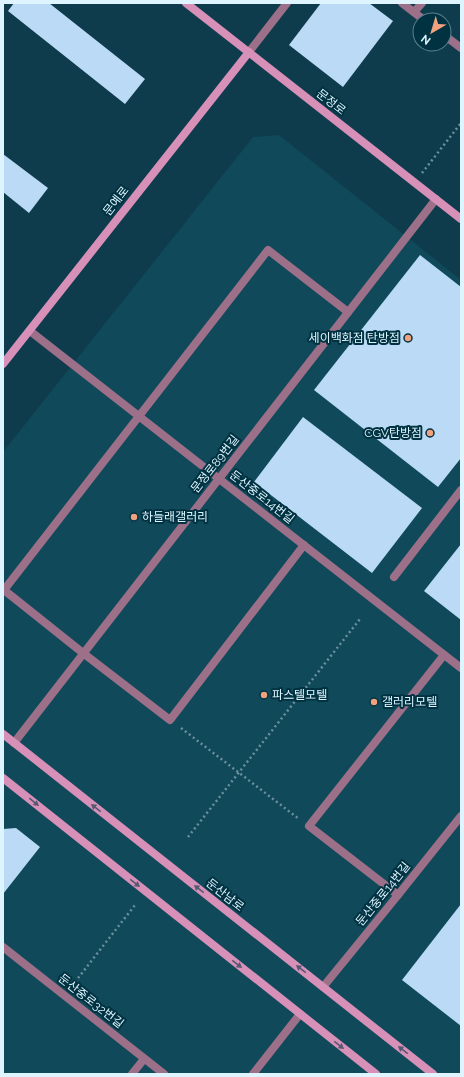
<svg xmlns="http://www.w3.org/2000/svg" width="464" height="1077" font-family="Raleway,'Noto Sans KR',sans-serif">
<rect width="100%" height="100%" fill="#0e3c4c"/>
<path fill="#10495a" d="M279 135 461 280V1074H3V452L253 137Z"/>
<g fill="#badaf6">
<path d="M14 3H21L22 4 23 3H49L145 79 125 104 8 11Z"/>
<path d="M321 3H369L393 21 343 87 289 45Z"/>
<path d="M3 154 48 188 29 213 3 192Z"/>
<path d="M420 255 461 287V458L438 487 314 390Z"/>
<path d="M303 417 422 508 372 573 254 482Z"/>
<path d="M461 544V620L424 591Z"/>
<path d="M16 828 40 847 3 894V829Z"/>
<path d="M461 904V1026L402 980Z"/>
</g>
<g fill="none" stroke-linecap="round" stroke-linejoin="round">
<g stroke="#6c909d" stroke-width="2.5" stroke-dasharray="2 3" stroke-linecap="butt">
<path d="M422 173 461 123"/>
<path d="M181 728 299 819"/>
<path d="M188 837 360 619"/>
<path d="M75 982 135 905"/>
</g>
<g stroke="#9d7089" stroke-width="8">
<path d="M414 12 422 3"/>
<path d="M304 545 170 720 83 653 4 590 268 250 348 312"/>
<path d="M398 895 309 826 444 655"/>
<path d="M132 1074 144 1059"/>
</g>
<path stroke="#9d7089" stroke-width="8" d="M394 577 461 490"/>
<g stroke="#9d7089" stroke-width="8">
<path d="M402 3 424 20"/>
<path d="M444 35 461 48"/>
<path d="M30 331 461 668"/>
<path d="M14 743 436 199"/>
<path d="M3 947 164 1074"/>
<path d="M323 987 398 895 461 816"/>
<path d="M253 1074 300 1014"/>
</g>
<path stroke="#9d7089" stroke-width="8" d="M249 52 287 3"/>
<g stroke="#d790b8" stroke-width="8">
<path d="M186 3 461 219"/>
<path d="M3 364 249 52"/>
<path d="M3 734 433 1074"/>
<path d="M3 778 376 1074"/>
</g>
</g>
<defs><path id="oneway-solid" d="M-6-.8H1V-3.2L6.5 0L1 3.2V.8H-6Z"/></defs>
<g fill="#575871">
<use href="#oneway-solid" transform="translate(34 802) rotate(39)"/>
<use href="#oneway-solid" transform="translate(96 808) rotate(-142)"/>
<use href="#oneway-solid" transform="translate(135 883) rotate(38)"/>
<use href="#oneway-solid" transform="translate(199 889) rotate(-142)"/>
<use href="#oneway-solid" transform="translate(237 964) rotate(38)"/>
<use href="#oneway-solid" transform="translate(301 969) rotate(-142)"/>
<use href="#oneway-solid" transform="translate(339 1045) rotate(38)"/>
<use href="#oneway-solid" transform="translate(403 1050) rotate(-142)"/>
</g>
<g fill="#f1a17d" stroke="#013241" stroke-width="1.5">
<circle cx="408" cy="338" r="4"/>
<circle cx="430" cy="433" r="4"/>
<circle cx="134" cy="517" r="4"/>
<circle cx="264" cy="695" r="4"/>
<circle cx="374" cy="702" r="4"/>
</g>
<g text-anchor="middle" stroke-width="4" stroke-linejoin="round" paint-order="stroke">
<g font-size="12" fill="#def5ff" stroke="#013241">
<text transform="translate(331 102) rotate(38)" y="4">문정로</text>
<text transform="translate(116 201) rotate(-52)" y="4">문예로</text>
<text transform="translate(215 464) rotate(-52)" y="4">문정로89번길</text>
<text transform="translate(262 497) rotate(38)" y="4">둔산중로14번길</text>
<text transform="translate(383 894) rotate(-51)" y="4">둔산중로14번길</text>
<text transform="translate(225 895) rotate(38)" y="4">둔산남로</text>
<text transform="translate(91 1001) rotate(38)" y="4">둔산중로32번길</text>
</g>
<g font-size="12" fill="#def5ff" stroke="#013241" text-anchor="start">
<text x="400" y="342" text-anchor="end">세이백화점 탄방점</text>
<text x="422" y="437" text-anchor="end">CGV탄방점</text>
<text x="142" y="521">하들래갤러리</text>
<text x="272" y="699">파스텔모텔</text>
<text x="382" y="706">갤러리모텔</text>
</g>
</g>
<rect width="464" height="1077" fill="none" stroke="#def5ff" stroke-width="8"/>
<g transform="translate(432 32) rotate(218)"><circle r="19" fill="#013241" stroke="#59808d"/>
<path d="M0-3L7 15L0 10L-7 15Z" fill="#f1a17d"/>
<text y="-6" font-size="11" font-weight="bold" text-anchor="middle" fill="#def5ff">N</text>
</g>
</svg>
